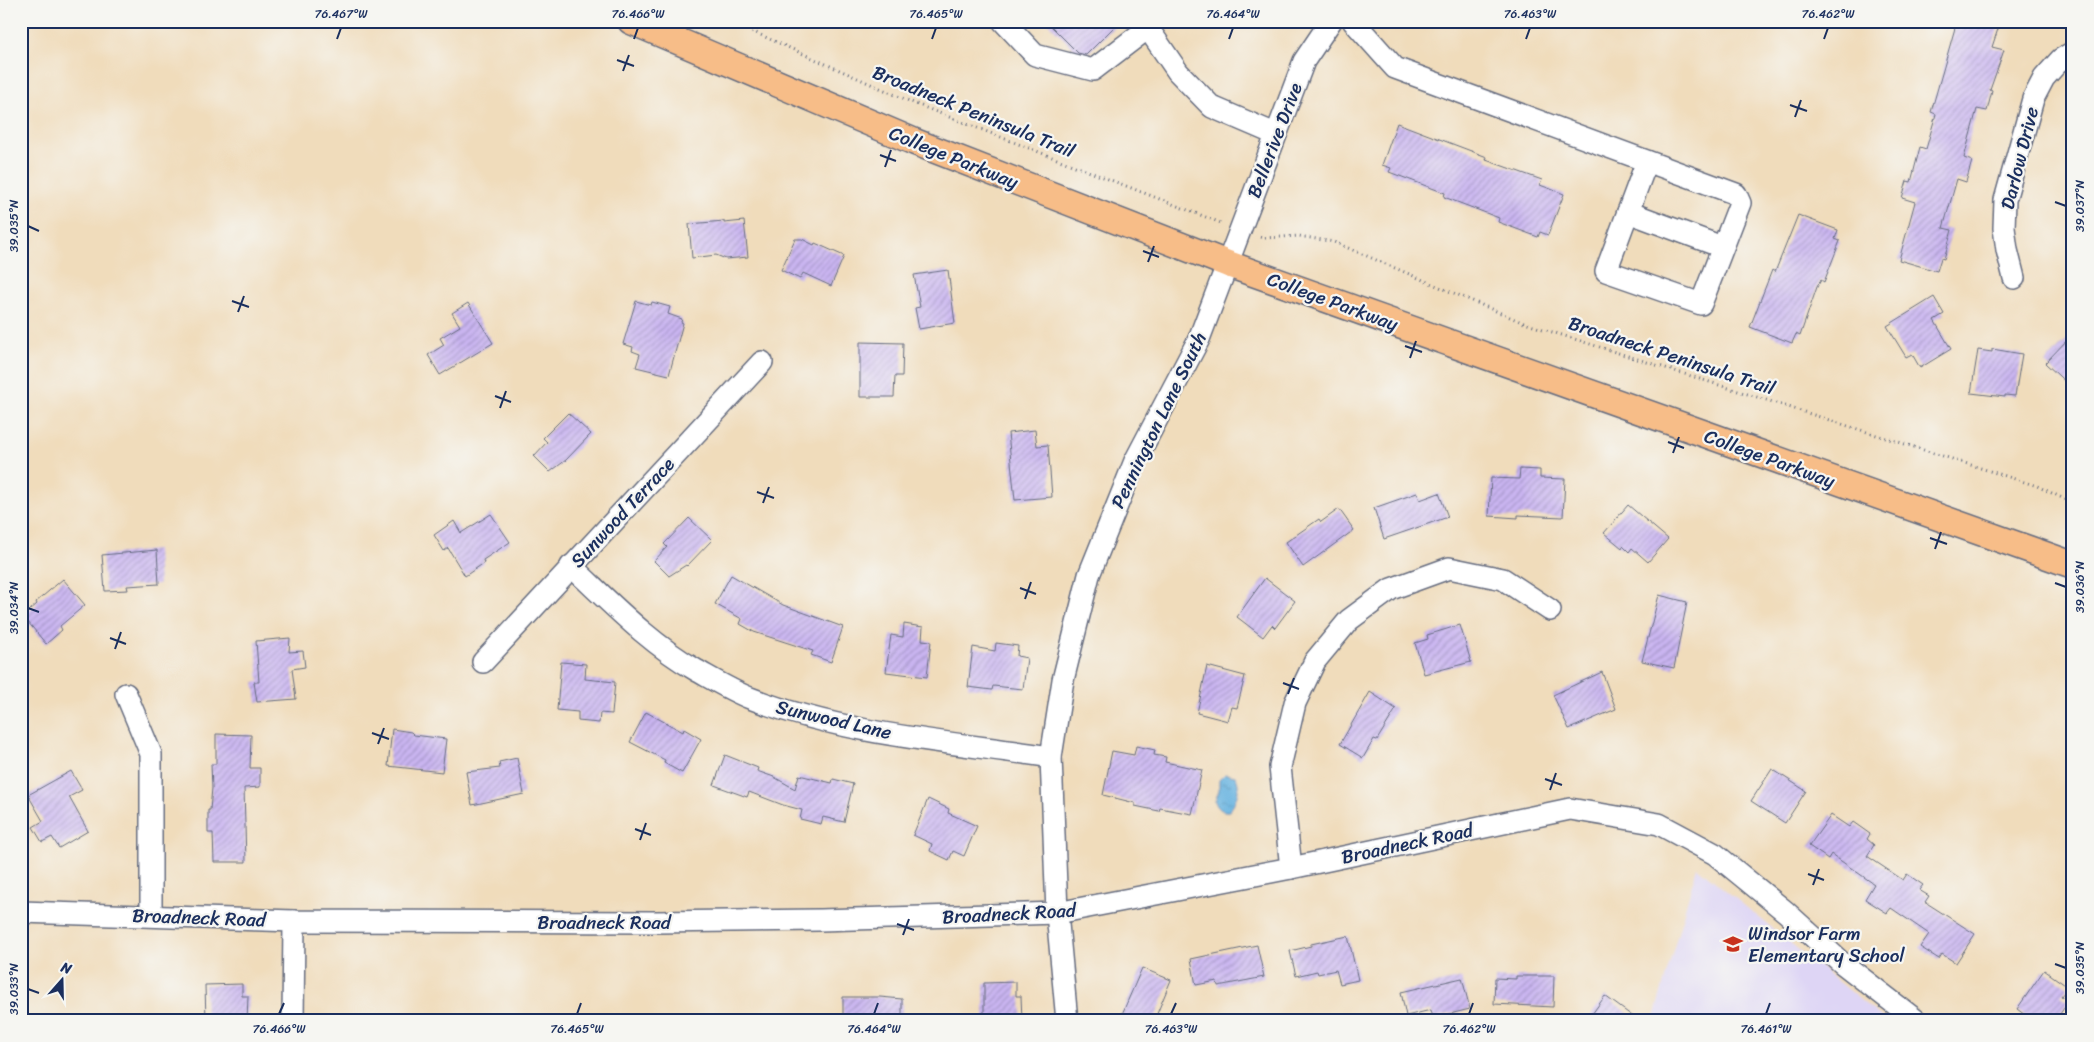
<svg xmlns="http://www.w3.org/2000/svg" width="2094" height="1042" font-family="Sriracha,sans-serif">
<defs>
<pattern id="water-ripples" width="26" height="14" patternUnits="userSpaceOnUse" patternTransform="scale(1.25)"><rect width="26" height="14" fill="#67b3e0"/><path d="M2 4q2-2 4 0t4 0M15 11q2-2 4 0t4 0" fill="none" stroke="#5492b9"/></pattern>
<pattern id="building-hatch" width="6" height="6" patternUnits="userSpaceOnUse" patternTransform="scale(1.25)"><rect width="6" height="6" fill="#cab5f1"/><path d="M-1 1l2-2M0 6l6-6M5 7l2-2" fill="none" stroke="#a394c6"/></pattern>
</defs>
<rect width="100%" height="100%" fill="#f6f6f2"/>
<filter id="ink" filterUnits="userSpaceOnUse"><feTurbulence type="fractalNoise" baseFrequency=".02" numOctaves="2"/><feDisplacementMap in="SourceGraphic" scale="10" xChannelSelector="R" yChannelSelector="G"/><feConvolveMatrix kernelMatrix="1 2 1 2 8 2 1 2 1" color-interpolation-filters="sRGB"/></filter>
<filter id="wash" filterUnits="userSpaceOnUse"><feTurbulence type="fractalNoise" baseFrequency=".0096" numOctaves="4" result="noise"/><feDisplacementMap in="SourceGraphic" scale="20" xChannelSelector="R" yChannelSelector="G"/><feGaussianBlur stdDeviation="1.12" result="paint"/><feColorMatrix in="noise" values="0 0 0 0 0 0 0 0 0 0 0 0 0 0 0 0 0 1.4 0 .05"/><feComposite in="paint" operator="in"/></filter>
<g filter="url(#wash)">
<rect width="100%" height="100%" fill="#f0dcbb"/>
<path fill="#ded5f5" d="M1697 867 1886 1021H1653Z"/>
<path fill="url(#water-ripples)" stroke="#41719f" d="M1225 774 1235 776C1242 787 1236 801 1229 811 1222 812 1217 808 1215 801L1219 791V780Z"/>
<g id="blocks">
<g fill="url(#building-hatch)">
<path d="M1046 21H1120L1086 55 1078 53Z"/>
<path d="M1957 21H1999L1997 26H1999L1992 47 2004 50 1990 90 1992 91 1987 111 1977 109 1964 158 1972 161 1966 182 1957 179 1943 228 1952 230 1944 259 1941 258 1937 271 1899 260 1915 202 1902 198 1907 181 1911 182 1920 147 1926 149 1936 114 1931 112Z"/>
<path d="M1397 123 1487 157 1486 160 1542 180 1540 185 1564 194 1548 235 1540 232 1538 237 1498 222 1499 218 1444 197 1445 193 1389 172 1391 168 1382 165Z"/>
<path d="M1798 215 1838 230 1835 239 1840 241 1824 282 1821 280 1817 287 1800 336 1796 334 1792 343 1750 327 1772 270 1775 272Z"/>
<path d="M724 221V223L744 221 748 257 726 259 716 255 692 258 689 224Z"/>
<path d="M795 239H802L814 245 815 243 844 256 831 286 803 273 800 279 781 270Z"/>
<path d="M948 270 955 323 919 329 915 308 920 307 914 275Z"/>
<path d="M1934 297 1944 314 1934 320 1951 349 1920 368 1912 354 1906 357 1887 326Z"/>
<path d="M636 301 651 305 652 302 670 307 668 314 682 319 681 322 683 323 669 375 636 367 640 354 632 351 633 347 623 344Z"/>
<path d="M468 303 493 343 440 375 428 355 444 345 440 338 460 326 452 313Z"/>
<path d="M2073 334V389L2045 363Z"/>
<path d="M860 342 903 343 902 376H895L894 397H860Z"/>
<path d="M1992 349 2022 354 2015 396 2005 395V397L1971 393 1978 350 1992 352Z"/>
<path d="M568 413 591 434 566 460 550 472 534 456 547 442 543 438Z"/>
<path d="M1035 430 1037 446 1048 445 1052 497 1015 500 1008 433Z"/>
<path d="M1520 469 1540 470V478L1565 479 1563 517 1518 515V518L1489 516 1491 478 1519 479Z"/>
<path d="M1417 493 1420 500 1439 493 1448 517 1384 539 1374 508Z"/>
<path d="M1628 505 1668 539 1648 562 1632 548 1629 552 1623 546 1622 548 1604 533Z"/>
<path d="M1339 509 1354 530 1303 567 1286 542 1319 519 1321 522Z"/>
<path d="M491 514 510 542 483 560 484 563 465 576 448 548 444 551 434 535 454 521 461 533Z"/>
<path d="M689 518 712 540 687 566 686 565 669 576 654 561 667 547 664 544Z"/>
<path d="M157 550 159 584 127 586 128 590 105 591 102 555Z"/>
<path d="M731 575 783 605 843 627 831 662 811 655 813 651 754 632 740 624 742 619 715 604Z"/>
<path d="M1265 578 1295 601 1275 628 1272 625 1263 637 1237 617Z"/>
<path d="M63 579 85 605 60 626 62 630 46 644 23 616 37 604 36 602Z"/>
<path d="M1659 595 1687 602 1674 668 1642 661Z"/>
<path d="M904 624 923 627 922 640 931 641 927 677 886 672 891 635 903 637Z"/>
<path d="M1460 625 1471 662 1424 674 1415 643 1428 639 1427 635Z"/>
<path d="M290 638 289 652 303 651 305 667 292 669 296 699 257 702 254 682H259L256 641Z"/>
<path d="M996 643 1018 646 1017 656 1027 658 1023 689 993 686 992 690 968 687 973 647 995 651Z"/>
<path d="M561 662 586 664 585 679 615 682 612 714 600 713 599 723 578 721V712L557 710Z"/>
<path d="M1207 666 1245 676 1237 708 1232 707 1228 721 1197 713Z"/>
<path d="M1602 672 1616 709 1569 729 1553 695Z"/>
<path d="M1370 692 1396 709 1377 740 1374 739 1363 758 1340 744Z"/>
<path d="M646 712 683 732 684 729 701 739 682 773 664 763 665 760 630 742Z"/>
<path d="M392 729 411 732 414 735 446 739 442 772 388 766Z"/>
<path d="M216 734 251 735 250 768H260V787L244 788 246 862H214L213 833H208V810H210L212 788 211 764H216Z"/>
<path d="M1136 746 1155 750 1154 755 1166 757 1165 762 1202 770 1192 814 1160 808 1159 811 1135 806V803L1103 795 1112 751 1134 755Z"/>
<path d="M725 755 758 768 757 771 774 777 795 789 799 775 832 783 833 779 853 784 844 822 823 817 821 824 800 819 802 810 783 805 749 792 747 797 714 785Z"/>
<path d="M517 758 524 794 472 805 466 772 500 768 499 762Z"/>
<path d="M1772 769 1806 791 1785 823 1751 801Z"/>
<path d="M71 771 82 790 69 797 88 831 59 848 52 837 42 842 33 827 43 821 28 795Z"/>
<path d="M928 799 949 809 948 813 977 826 964 856 953 851 949 860 930 851 932 844 913 835Z"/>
<path d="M1831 815 1849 827 1853 822 1870 834 1867 839 1874 845 1867 856 1903 880 1907 874 1923 885 1919 890 1929 896 1925 902 1975 934 1956 963 1942 954 1939 959 1920 947 1929 934 1891 908 1887 913 1865 899 1874 884 1831 854 1828 859 1809 846Z"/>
<path d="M1348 936 1358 980 1340 984 1336 970 1318 974 1317 971 1296 976 1290 951 1311 946V944Z"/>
<path d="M1257 945 1264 977 1218 986 1217 981 1196 985 1191 959Z"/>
<path d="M1142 968 1171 980 1154 1021H1119Z"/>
<path d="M2044 970 2068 987 2061 996 2069 1001 2055 1021H2033L2017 1009Z"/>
<path d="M1516 976H1554L1553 1007 1494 1004 1495 978 1516 979Z"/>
<path d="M1462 978 1470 1009 1433 1018 1431 1010 1406 1016 1401 992Z"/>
<path d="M1016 982V996H1021L1022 1021H984V983Z"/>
<path d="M242 984V996H248L247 1021H206L205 985Z"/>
<path d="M1605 996 1639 1021H1587Z"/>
<path d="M843 997H880L902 999V1021H843Z"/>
</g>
</g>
</g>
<g filter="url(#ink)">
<use href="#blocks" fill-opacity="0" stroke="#666c7f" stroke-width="1"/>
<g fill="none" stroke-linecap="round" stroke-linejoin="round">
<defs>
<g id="minor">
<path d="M1003 21 1035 55 1093 70 1148 28"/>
<path d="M1143 21 1178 72 1212 107 1275 134"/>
<path d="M1353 21 1395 68 1736 194 1740 203 1701 304 1606 271 1647 161"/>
<path d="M1628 212 1722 247"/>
<path d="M2014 278 2007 250 2004 228 2005 200 2033 99 2044 78 2061 59 2073 52"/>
<path d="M571 566C611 603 649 643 696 670 714 680 732 691 750 698 846 735 951 742 1051 757"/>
<path d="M483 662 762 362"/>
<path d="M126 694 151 754V915"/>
<path d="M1291 868 1280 767 1295 703 1315 661 1349 620 1391 589 1449 568 1503 579 1550 610"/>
<path d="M21 912 294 921 656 922 820 920 1057 913 1291 868 1570 809 1659 824 1715 854 1786 912 1842 963 1917 1021"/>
<path d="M293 1021 294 921"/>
<path d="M1067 1021 1057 913 1051 757 1063 680 1089 575 1135 461 1199 339 1304 61 1331 21"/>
</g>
<path id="major" d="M631 21 915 142 1228 264 2073 565"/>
</defs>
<use href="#minor" stroke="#666c7f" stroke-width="24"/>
<use href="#major" stroke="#666c7f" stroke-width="29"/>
<g stroke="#666c7f" stroke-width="3" stroke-dasharray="1 4" stroke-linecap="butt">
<path d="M729 21 916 104 1221 223"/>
<path d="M1260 237 1264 238 1299 236 1334 242 1524 323 2037 486 2073 503"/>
</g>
<use href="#minor" stroke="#fff" stroke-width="21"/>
<use href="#major" stroke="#f7bd88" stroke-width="26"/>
</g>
</g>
<path fill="none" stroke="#1b2f5e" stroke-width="2" d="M337 39 341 28M634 39 638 28M932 39 936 28M1229 39 1233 28M1526 39 1530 28M1824 39 1828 28M617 60 634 66M623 71 629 55M1790 105 1807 111M1795 117 1801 100M880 155 896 161M885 167 891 150M2055 202 2066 206M28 226 39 231M1143 251 1159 257M1148 262 1154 246M232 301 249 307M238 312 244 296M1405 346 1422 352M1410 358 1416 341M495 396 511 402M500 408 506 391M1668 442 1684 448M1673 453 1679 437M757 492 774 498M763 503 769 487M1930 538 1947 544M1935 549 1941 532M2055 583 2066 587M1020 588 1036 594M1025 599 1031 582M28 608 39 612M110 638 126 644M115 649 121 632M1283 683 1299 689M1288 694 1294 678M372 733 389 739M378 744 384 728M1545 779 1562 785M1550 790 1556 773M635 829 651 835M640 840 646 823M1808 874 1824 880M1813 885 1819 869M897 924 914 930M903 935 909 919M2055 964 2066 968M28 989 39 993M279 1014 284 1003M577 1014 581 1003M874 1014 878 1003M1171 1014 1176 1003M1469 1014 1473 1003M1766 1014 1770 1003"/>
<defs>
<symbol id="school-bare" viewBox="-9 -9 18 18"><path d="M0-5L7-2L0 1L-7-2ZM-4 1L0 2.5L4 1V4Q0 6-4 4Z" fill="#c8321e" stroke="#f6f6f2" stroke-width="2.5" paint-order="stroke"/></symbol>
</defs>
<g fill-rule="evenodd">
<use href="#school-bare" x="1719" y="930" width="28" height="28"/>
</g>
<g text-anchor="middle" stroke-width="4.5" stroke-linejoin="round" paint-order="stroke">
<g font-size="19" fill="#1b2f5e" stroke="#f6f6f2">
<text transform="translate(974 111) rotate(22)" y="7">Broadneck Peninsula Trail</text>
<text transform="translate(1274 140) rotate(-69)" y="7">Bellerive Drive</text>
<text transform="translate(954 157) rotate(22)" y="7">College Parkway</text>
<text transform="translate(2019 158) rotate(-76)" y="7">Darlow Drive</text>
<text transform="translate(1333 301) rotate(20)" y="7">College Parkway</text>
<text transform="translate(1672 355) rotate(18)" y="7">Broadneck Peninsula Trail</text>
<text transform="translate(1158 420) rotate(-64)" y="7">Pennington Lane South</text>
<text transform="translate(1770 458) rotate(20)" y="7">College Parkway</text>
<text transform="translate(622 512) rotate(-47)" y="7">Sunwood Terrace</text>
<text transform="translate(834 719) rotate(13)" y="7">Sunwood Lane</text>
<text transform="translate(1407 843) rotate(-12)" y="7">Broadneck Road</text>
<text transform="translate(1009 913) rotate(-3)" y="7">Broadneck Road</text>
<text transform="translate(199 917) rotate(2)" y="7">Broadneck Road</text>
<text x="604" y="929">Broadneck Road</text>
</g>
<g font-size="19" fill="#1b2f5e" stroke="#f6f6f2" text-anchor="start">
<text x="1748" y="940">Windsor Farm<tspan x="1748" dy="22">Elementary School</tspan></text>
</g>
</g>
<rect width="2094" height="1042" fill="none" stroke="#f6f6f2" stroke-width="55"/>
<g transform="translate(62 980) rotate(20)" stroke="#f6f6f2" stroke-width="4" paint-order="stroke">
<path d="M0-4L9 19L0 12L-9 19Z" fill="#1b2f5e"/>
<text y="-8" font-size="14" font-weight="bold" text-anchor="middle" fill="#1b2f5e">N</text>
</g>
<rect x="28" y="28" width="2038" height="986" fill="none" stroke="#1b2f5e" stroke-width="2"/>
<g font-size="12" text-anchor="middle" fill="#1b2f5e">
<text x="341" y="18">76.467°W</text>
<text x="638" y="18">76.466°W</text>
<text x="936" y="18">76.465°W</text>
<text x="1233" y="18">76.464°W</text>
<text x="1530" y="18">76.463°W</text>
<text x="1828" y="18">76.462°W</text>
<text transform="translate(2080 206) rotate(-90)" y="4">39.037°N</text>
<text transform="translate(14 226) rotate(-90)" y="4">39.035°N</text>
<text transform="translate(2080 587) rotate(-90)" y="4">39.036°N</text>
<text transform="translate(14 608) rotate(-90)" y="4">39.034°N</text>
<text transform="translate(2080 968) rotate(-90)" y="4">39.035°N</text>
<text transform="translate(14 989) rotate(-90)" y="4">39.033°N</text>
<text x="279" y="1033">76.466°W</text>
<text x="577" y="1033">76.465°W</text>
<text x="874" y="1033">76.464°W</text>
<text x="1171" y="1033">76.463°W</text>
<text x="1469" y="1033">76.462°W</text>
<text x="1766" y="1033">76.461°W</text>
</g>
</svg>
